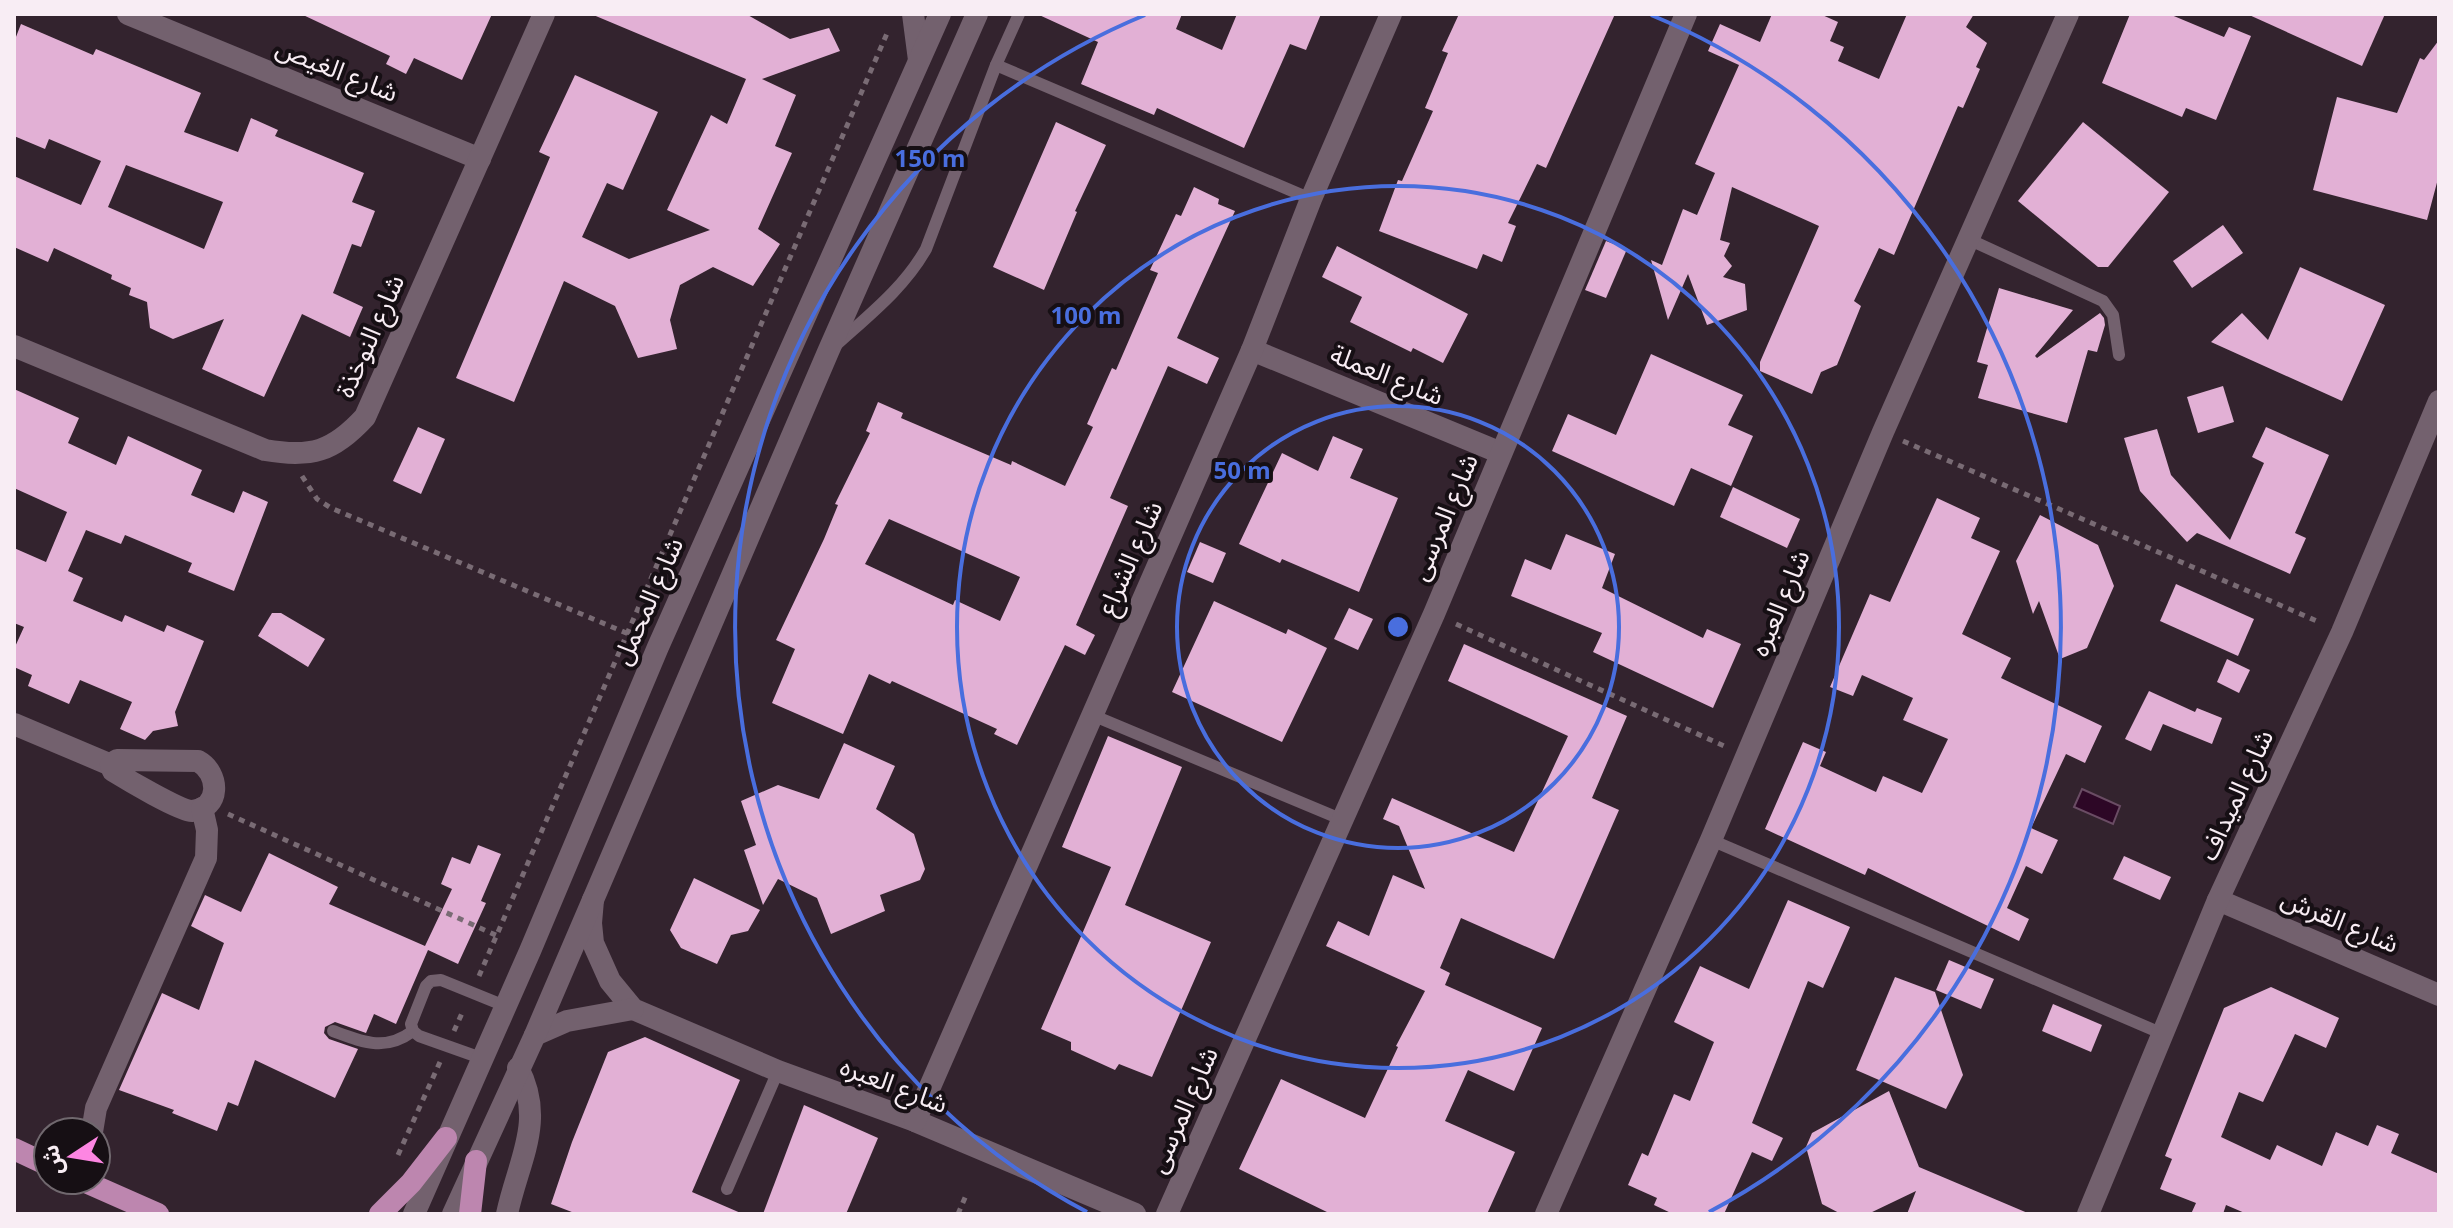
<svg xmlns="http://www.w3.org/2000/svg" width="2453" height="1228" font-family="'Noto Sans','Noto Sans Arabic',sans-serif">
<rect width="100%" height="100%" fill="#33232e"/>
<path fill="#2d0726" stroke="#6a4c64" stroke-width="2" d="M2082 789 2120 806 2113 824 2074 807Z"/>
<g fill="#e2b0d5" fill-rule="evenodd">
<path d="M301 14H492L462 80 414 58 406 74 386 64 390 56Z"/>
<path d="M591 14H746L790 39 829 28 840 51 762 79 796 95 775 146 792 153 758 229 780 244 753 286 713 267 680 285 670 320 677 349 638 358 615 306 564 281 514 402 456 378 550 157 539 152 575 75 658 112 623 190 607 183 582 237 629 259 710 230 667 210 711 115 727 124 746 79Z"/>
<path d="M1037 14H1182L1176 29 1222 50 1237 14H1321L1306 50 1290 44 1244 148 1157 108 1154 115 1081 84 1098 42Z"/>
<path d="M1459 14H1615L1546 168 1537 164 1508 223 1516 226 1502 262 1483 254 1477 269 1379 231 1398 180 1402 181 1433 111 1425 108 1448 53 1442 51Z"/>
<path d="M1772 14H1820L1838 22 1830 41 1844 47 1838 61 1879 79 1907 14H1974L1966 27 1987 43 1976 67 1980 69 1963 108 1958 106 1894 255 1879 248 1854 301 1861 306 1837 365 1821 372 1812 394 1760 371V362L1819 226 1732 187 1720 240 1730 243 1724 256 1732 266 1723 277 1745 284 1747 310 1707 325 1688 274 1668 320 1651 260 1662 265 1683 209 1697 215 1715 173 1695 164 1739 65 1708 51 1720 24 1760 42Z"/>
<path d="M2130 14H2169L2224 37 2229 27 2251 36 2216 120 2186 108 2182 117 2102 83Z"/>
<path d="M2247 14H2385L2362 66Z"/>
<path d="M21 24 93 55 96 49 201 93 184 132 238 152 251 118 278 130 275 136 364 173 352 202 375 211 361 247 352 244 333 293 363 307 350 337 302 314 264 397 202 369 224 319 173 339 150 328 147 302 129 295 131 288 111 279 112 275 54 248 48 262 14 247V176L81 205 101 161 49 139 45 149 14 136V42ZM126 165 223 202 204 249 108 207Z"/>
<path d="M2439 40V175L2427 220 2313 190 2337 97 2397 113 2420 58 2424 60Z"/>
<path d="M1056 122 1106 145 1075 211 1077 212 1044 290 993 267Z"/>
<path d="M2083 122 2169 192 2108 267H2098L2018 201Z"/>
<path d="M1194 187 1219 199 1218 204 1235 211 1177 338 1219 358 1207 384 1168 366 1110 498 1128 506 1076 625 1095 635 1085 655 1065 645 1017 745 994 734 997 729 892 681 890 684 869 674 843 734 772 703 795 649 776 640 824 539 838 505 835 504 870 433 866 431 878 402 903 413 901 418 1011 465 1012 461 1065 486 1093 427 1087 424 1112 368 1116 370 1158 273 1150 270 1176 214 1181 216ZM889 519 1020 577 1000 621 955 600 953 605 865 564Z"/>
<path d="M2223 225 2243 253 2192 288 2173 261Z"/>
<path d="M1606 241 1627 249 1606 298 1585 290Z"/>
<path d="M1337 246 1468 314 1443 363 1413 348 1411 352 1350 322 1362 297 1322 277Z"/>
<path d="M2300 267 2385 305 2342 401 2211 342 2242 313 2268 340Z"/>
<path d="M1999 288 2073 310 2035 356 2037 358 2100 313 2104 318 2105 325 2097 352 2088 350 2067 423 1978 398 1988 365 1977 362Z"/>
<path d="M1651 354 1743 395 1728 425 1753 436 1731 486 1691 468 1674 506 1552 451 1568 414 1616 435Z"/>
<path d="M2223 386 2234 422 2198 433 2187 397Z"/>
<path d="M14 389 79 418 68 443 116 465 128 436 202 470 191 495 234 513 243 491 268 502 234 591 188 572 192 563 125 535 121 544 86 530 68 571 83 578 73 601 122 622 125 615 164 632 167 625 204 641 175 712 178 726 153 731 145 740 120 729 132 702 80 680 69 704 28 686 32 675 14 667V649L24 627 14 623V548L46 562 67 512 14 488Z"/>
<path d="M418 427 445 439 421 494 393 481Z"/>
<path d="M2266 427 2329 455 2295 533 2306 538 2290 574 2197 533 2187 542 2140 491 2124 438 2157 429 2171 475 2230 540 2264 463 2252 457Z"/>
<path d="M1333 436 1363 449 1350 478 1398 498 1359 592 1282 559 1280 563 1239 544 1282 453 1318 471Z"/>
<path d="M1733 487 1800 519 1787 548 1720 517Z"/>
<path d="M1937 498 1980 518 1971 538 2000 551 1962 634 2011 658 2001 678 2102 726 2085 763 2066 754 2031 828 2058 840 2042 874 2026 866 2007 908 2029 919 2019 941 1868 868 1865 875 1765 829 1803 742 1826 752 1820 766 1876 792 1883 776 1922 793 1948 739 1903 720 1913 698 1862 675 1853 696 1830 687 1870 594 1890 602Z"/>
<path d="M2040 515 2098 545 2114 586 2087 648 2060 659 2039 601 2033 614 2016 561Z"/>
<path d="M1566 534 1615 554 1602 588 1703 638 1707 629 1741 644 1713 708 1593 652 1602 633 1511 596 1525 559 1551 570Z"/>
<path d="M1200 542 1226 553 1213 583 1187 572Z"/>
<path d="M2176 584 2254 619 2238 656 2160 621Z"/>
<path d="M1214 601 1286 634 1288 629 1327 648 1282 742 1172 692Z"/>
<path d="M1349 608 1373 619 1358 650 1334 639Z"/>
<path d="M272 613H281L325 639 308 667 258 636Z"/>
<path d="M1464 644 1627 716 1592 798 1619 810 1554 959 1461 918 1440 968 1450 973 1445 985 1542 1028 1514 1091 1468 1070 1445 1121 1515 1152 1487 1214H1331L1239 1169 1281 1079 1365 1118 1398 1047 1396 1046 1425 991 1326 946 1338 921 1369 936 1393 875 1425 889 1399 826 1383 819 1392 798 1514 852 1568 736 1448 681Z"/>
<path d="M2227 659 2250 670 2239 693 2217 682Z"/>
<path d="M2149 691 2195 712 2197 708 2222 718 2212 744 2163 724 2151 751 2125 739Z"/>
<path d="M1108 736 1182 767 1125 905 1211 942 1152 1077 1119 1064 1115 1070 1071 1050V1042L1041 1029 1111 867 1062 847Z"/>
<path d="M844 743 895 766 876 809 914 834 925 869 920 880 880 895 885 911 831 934 817 898 778 879 763 905 744 850 756 845 741 801 778 785 819 799Z"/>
<path d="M478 845 501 854 481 901 486 903 458 964 428 950 396 1024 374 1014 366 1033 335 1022 325 1027 324 1033 329 1039 358 1049 335 1098 255 1060 238 1106 228 1102 217 1131 172 1113 174 1110 119 1090 162 993 199 1010 224 943 191 926 205 895 241 912 269 853 338 887 329 904 425 946 452 889 441 884 452 857 470 864Z"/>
<path d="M2124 856 2171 877 2160 900 2113 879Z"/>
<path d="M694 878 760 910 748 931 731 935 717 964 681 948 670 930Z"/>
<path d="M1788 900 1850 927 1823 988 1808 981 1752 1123 1783 1138 1772 1161 1752 1152 1724 1214H1673L1654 1205 1657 1198 1628 1185 1642 1153 1648 1156 1674 1094 1690 1101 1714 1042 1674 1022 1700 966 1749 989Z"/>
<path d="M1949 960 1994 979 1981 1009 1936 990Z"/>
<path d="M1895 977 1935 992 1963 1075 1946 1109 1856 1070Z"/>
<path d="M2271 987 2339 1018 2326 1048 2295 1034 2263 1102 2239 1092 2221 1137 2270 1160 2277 1145 2322 1166 2336 1132 2368 1146 2377 1125 2399 1134 2391 1153 2439 1174V1214H2247L2226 1205 2223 1214H2191L2196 1203 2160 1189 2172 1159 2165 1156 2224 1008Z"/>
<path d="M2053 1004 2102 1025 2091 1052 2042 1031Z"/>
<path d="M645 1037 740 1080 692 1192 743 1214H577L551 1204 572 1142 608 1052Z"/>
<path d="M1889 1091 1919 1167 2030 1214H1907L1916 1191 1868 1214H1841L1822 1204 1806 1147 1812 1133Z"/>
<path d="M804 1105 878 1138 846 1214H763Z"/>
</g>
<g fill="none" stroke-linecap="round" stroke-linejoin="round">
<g stroke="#796b74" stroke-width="5" stroke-dasharray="6 6" stroke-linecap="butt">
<path d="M1903 441 2319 622"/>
<path d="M302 476 317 499 331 508 631 635"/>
<path d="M1456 624 1724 746"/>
<path d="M228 814 500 937"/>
<path d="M479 976 888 31"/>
<path d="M454 1031 463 1011"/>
<path d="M398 1155 440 1062"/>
<path d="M958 1214 967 1193"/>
</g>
<g stroke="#73616e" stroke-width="12">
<path d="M996 65 1311 199"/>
<path d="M1968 239 2103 301 2113 315 2119 355"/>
<path d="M836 345C869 315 904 288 926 249L996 65 1019 14"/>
<path d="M1092 715 1343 820"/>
<path d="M1711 840 2163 1034"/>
<path d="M333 1031C363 1042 385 1052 413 1031"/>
<path d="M481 1058 419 1036 413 1031 411 1024 426 986 431 981 441 980 505 1006"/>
<path d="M727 1189 778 1071"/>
</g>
<g stroke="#73616e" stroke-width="22">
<path d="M128 14 480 159"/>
<path d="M14 346 265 450C311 458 333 452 365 417L544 14"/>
<path d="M1252 350 1501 453"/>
<path d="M14 724 111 765"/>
<path d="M117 760 198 761C220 773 221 809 192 811 180 811 126 779 113 771L111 765Z"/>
<path d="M593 900 591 923 593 943 610 981 633 1009 778 1071 915 1121 1135 1214"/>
<path d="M2218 900 2439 995"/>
<path d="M535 1035 567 1021 633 1009"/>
<path d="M915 1121 1252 350 1311 199 1391 14"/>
<path d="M92 1132 96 1108 206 858 207 830 202 808"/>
<path d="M507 1214C518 1161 546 1121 518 1068"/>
<path d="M1167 1214 1434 614 1686 14"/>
<path d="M1546 1214 1711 840 1883 432 2068 14"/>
<path d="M2088 1214 2218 900 2342 632 2439 401"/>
</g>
<g stroke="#73616e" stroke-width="22">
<path d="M913 14 919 60"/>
<path d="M414 1214 530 951 658 647 940 14"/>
<path d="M453 1214 535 1035 828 352 977 14"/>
</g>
<g stroke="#bd86af" stroke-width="22">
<path d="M14 1149 48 1165"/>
<path d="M81 1180 158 1214"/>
<path d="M380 1214 411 1183 446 1138"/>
<path d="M470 1214 476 1161"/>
</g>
</g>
<g fill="none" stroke="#496ede" stroke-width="4">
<circle cx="1398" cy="627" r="221"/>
<circle cx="1398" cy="627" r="441"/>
<path d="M1087 1212A662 662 0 0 1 1145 15M1651 15A662 662 0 0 1 1709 1212"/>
</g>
<g text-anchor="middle" stroke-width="8" stroke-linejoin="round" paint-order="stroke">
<g font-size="26" fill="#f8edf4" stroke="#160f14">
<text transform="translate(337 70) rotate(22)" y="9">شارع الغيص</text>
<text transform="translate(370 336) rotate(-66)" y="9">شارع النوخذة</text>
<text transform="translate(1387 375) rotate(22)" y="9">شارع العملة</text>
<text transform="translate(1444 517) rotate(-67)" y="9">شارع المرسى</text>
<text transform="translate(1130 558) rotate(-66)" y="9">شارع الشراع</text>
<text transform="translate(648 601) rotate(-66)" y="9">شارع المحمل</text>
<text transform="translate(1780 603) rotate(-67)" y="9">شارع العبره</text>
<text transform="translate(2236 795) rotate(-65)" y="9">شارع الميداف</text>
<text transform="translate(2340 921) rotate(23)" y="9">شارع القرش</text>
<text transform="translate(894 1085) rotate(21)" y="9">شارع العبره</text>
<text transform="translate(1183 1110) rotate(-66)" y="9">شارع المرسى</text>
</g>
</g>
<circle cx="1398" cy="627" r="12" fill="#496ede" stroke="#160f14" stroke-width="4"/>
<g font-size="24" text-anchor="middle" font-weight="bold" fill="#496ede" stroke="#160f14" stroke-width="8" stroke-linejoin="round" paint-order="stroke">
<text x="930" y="167">150 m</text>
<text x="1086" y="324">100 m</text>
<text x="1242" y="479">50 m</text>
</g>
<rect width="2453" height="1228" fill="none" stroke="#f8edf4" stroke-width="32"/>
<g transform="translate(72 1156) rotate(258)"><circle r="38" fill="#160f14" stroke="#70686e" stroke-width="2"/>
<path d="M0-6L14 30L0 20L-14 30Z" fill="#fd86e2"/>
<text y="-12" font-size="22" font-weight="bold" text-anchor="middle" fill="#f8edf4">ش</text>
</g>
</svg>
